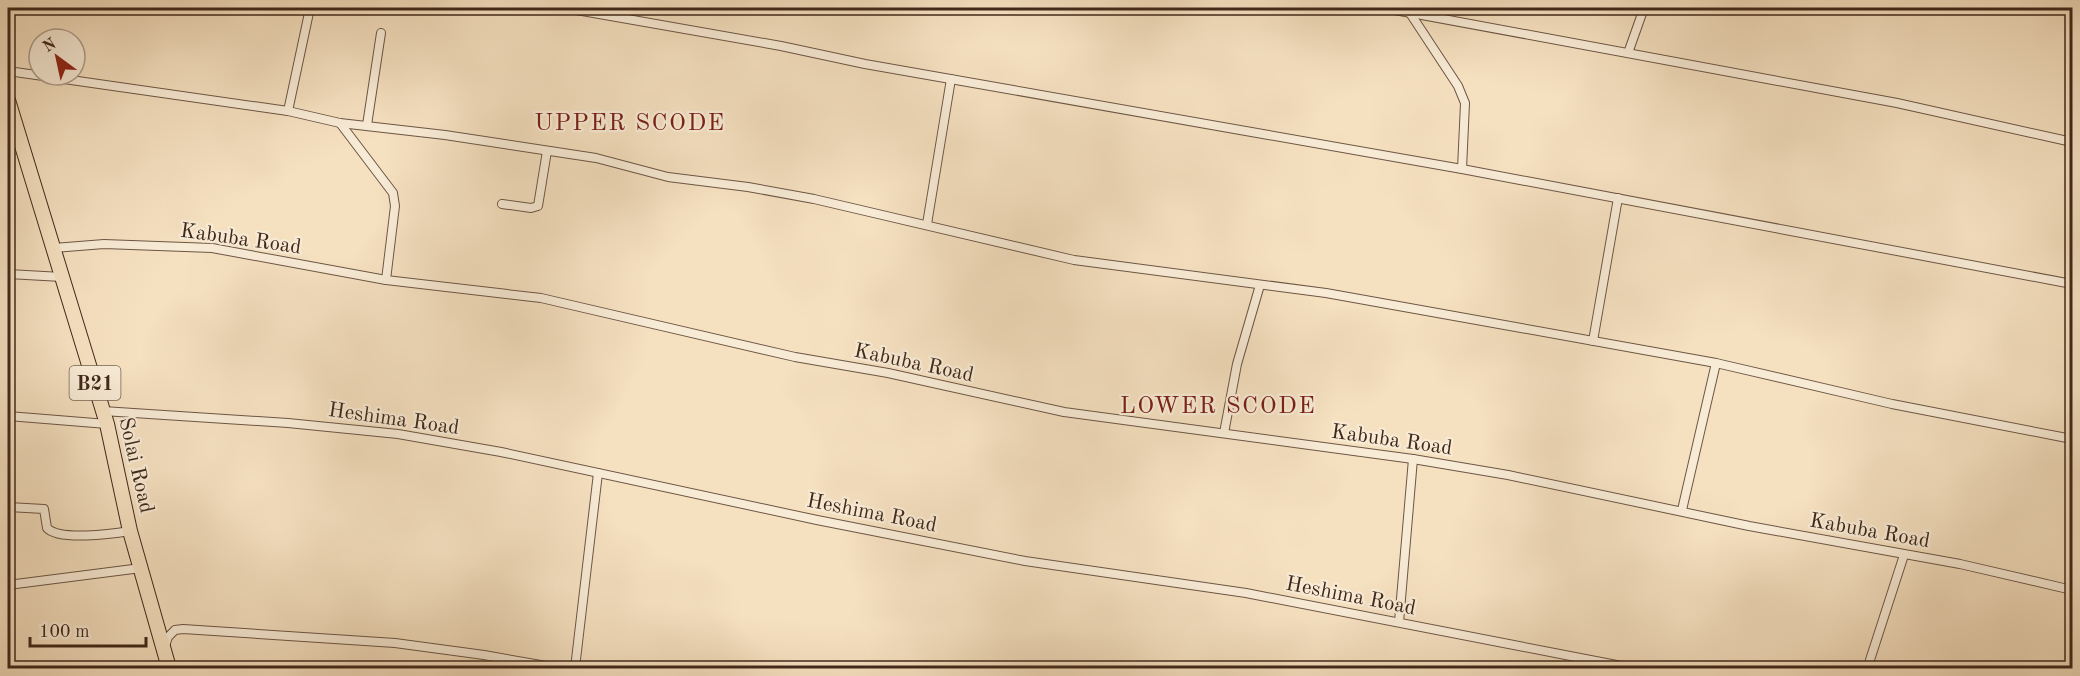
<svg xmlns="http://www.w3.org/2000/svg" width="2080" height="676" font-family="'Old Standard TT',serif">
<rect width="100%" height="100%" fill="#f5e0c0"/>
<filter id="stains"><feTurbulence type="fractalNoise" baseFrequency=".00333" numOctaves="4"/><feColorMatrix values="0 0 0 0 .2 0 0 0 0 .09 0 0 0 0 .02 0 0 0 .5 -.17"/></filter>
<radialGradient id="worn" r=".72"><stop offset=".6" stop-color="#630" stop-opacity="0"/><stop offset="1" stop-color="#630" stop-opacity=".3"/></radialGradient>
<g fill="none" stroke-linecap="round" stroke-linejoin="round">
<defs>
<g id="street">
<path d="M565 8 781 46 865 64 1462 169 2072 284"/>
<path d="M1384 8 1897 103 2072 142"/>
<path d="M1410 13 1458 86 1465 103 1462 169"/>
<path d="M1628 53 1644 8"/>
<path d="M8 71 288 111 340 123 445 135 596 158 668 177 748 187 814 199 1074 260 1326 293 1716 363 1892 404 2072 439"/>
<path d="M288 111 310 8"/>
<path d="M340 123 393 193 395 206 386 280"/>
<path d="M367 125 381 33"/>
<path d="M8 134 17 135"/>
<path d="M502 204 531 208 538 206 547 151"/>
<path d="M927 224 951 79"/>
<path d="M54 248 104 244 212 248 386 280 541 298 795 357 888 373 1064 412 1413 459 1508 475 1749 526 1960 564 2072 590"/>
<path d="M8 274 62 277"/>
<path d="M1593 341 1618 198"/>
<path d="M103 411 288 423 398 434 501 452 817 520 1025 561 1246 593 1632 668"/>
<path d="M8 416 107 424"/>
<path d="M1224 433 1237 364 1260 285"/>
<path d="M8 507 44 509 47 528C59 541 112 534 130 531"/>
<path d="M1682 510 1716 363"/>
<path d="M8 585 141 568"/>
<path d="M1399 622 1413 459"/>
<path d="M165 646 168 637 175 630 183 629 395 643 484 655 558 668"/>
<path d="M1869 663 1904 555"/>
<path d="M575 668 598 473"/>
</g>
<path id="highway" d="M8 100 107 424 130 531 169 668"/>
</defs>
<use href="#street" stroke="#6d5644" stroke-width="10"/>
<use href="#highway" stroke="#40281a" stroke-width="16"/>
<use href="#street" stroke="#f8ebd6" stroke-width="8"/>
<use href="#highway" stroke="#f5e0c0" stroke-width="14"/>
</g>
<g text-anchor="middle" stroke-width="4.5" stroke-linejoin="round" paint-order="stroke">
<rect fill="#f8ebd6" stroke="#776252" stroke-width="1.5" x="69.5" y="366" width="51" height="34" rx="4.5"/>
<g font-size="20" font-weight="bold" fill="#40281a">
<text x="95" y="390">B21</text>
</g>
<g font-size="21" fill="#40281a" stroke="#f8ebd6">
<text transform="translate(241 238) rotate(8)" y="7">Kabuba Road</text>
<text transform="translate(914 362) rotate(12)" y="7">Kabuba Road</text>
<text transform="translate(394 418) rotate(8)" y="7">Heshima Road</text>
<text transform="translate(1392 439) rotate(8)" y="7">Kabuba Road</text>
<text transform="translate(137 465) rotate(77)" y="7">Solai Road</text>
<text transform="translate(872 512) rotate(11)" y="7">Heshima Road</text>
<text transform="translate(1870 530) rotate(10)" y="7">Kabuba Road</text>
<text transform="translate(1351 595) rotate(11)" y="7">Heshima Road</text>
</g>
<g font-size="24" letter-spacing="1.5" fill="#7a1f14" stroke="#f8ebd6">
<text x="630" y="130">UPPER SCODE</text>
<text x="1218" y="413">LOWER SCODE</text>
</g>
</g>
<rect width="2080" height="676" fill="none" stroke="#f5e0c0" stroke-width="30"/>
<rect x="9" y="9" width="2062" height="658" fill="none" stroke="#40281a" stroke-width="3"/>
<rect x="15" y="15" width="2050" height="646" fill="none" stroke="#40281a" stroke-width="1.5"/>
<g transform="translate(57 57) rotate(327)"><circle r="28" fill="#f8ebd6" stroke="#ae9d8b" stroke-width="1.5"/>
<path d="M0-4.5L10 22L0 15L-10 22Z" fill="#8f2418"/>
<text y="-9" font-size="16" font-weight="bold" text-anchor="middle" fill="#40281a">N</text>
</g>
<path d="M30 637v9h116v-9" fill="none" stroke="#40281a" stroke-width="3"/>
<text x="39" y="637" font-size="18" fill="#40281a" stroke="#f8ebd6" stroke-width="4.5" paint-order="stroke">100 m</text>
<rect width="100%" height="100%" filter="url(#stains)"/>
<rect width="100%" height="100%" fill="url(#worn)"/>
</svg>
